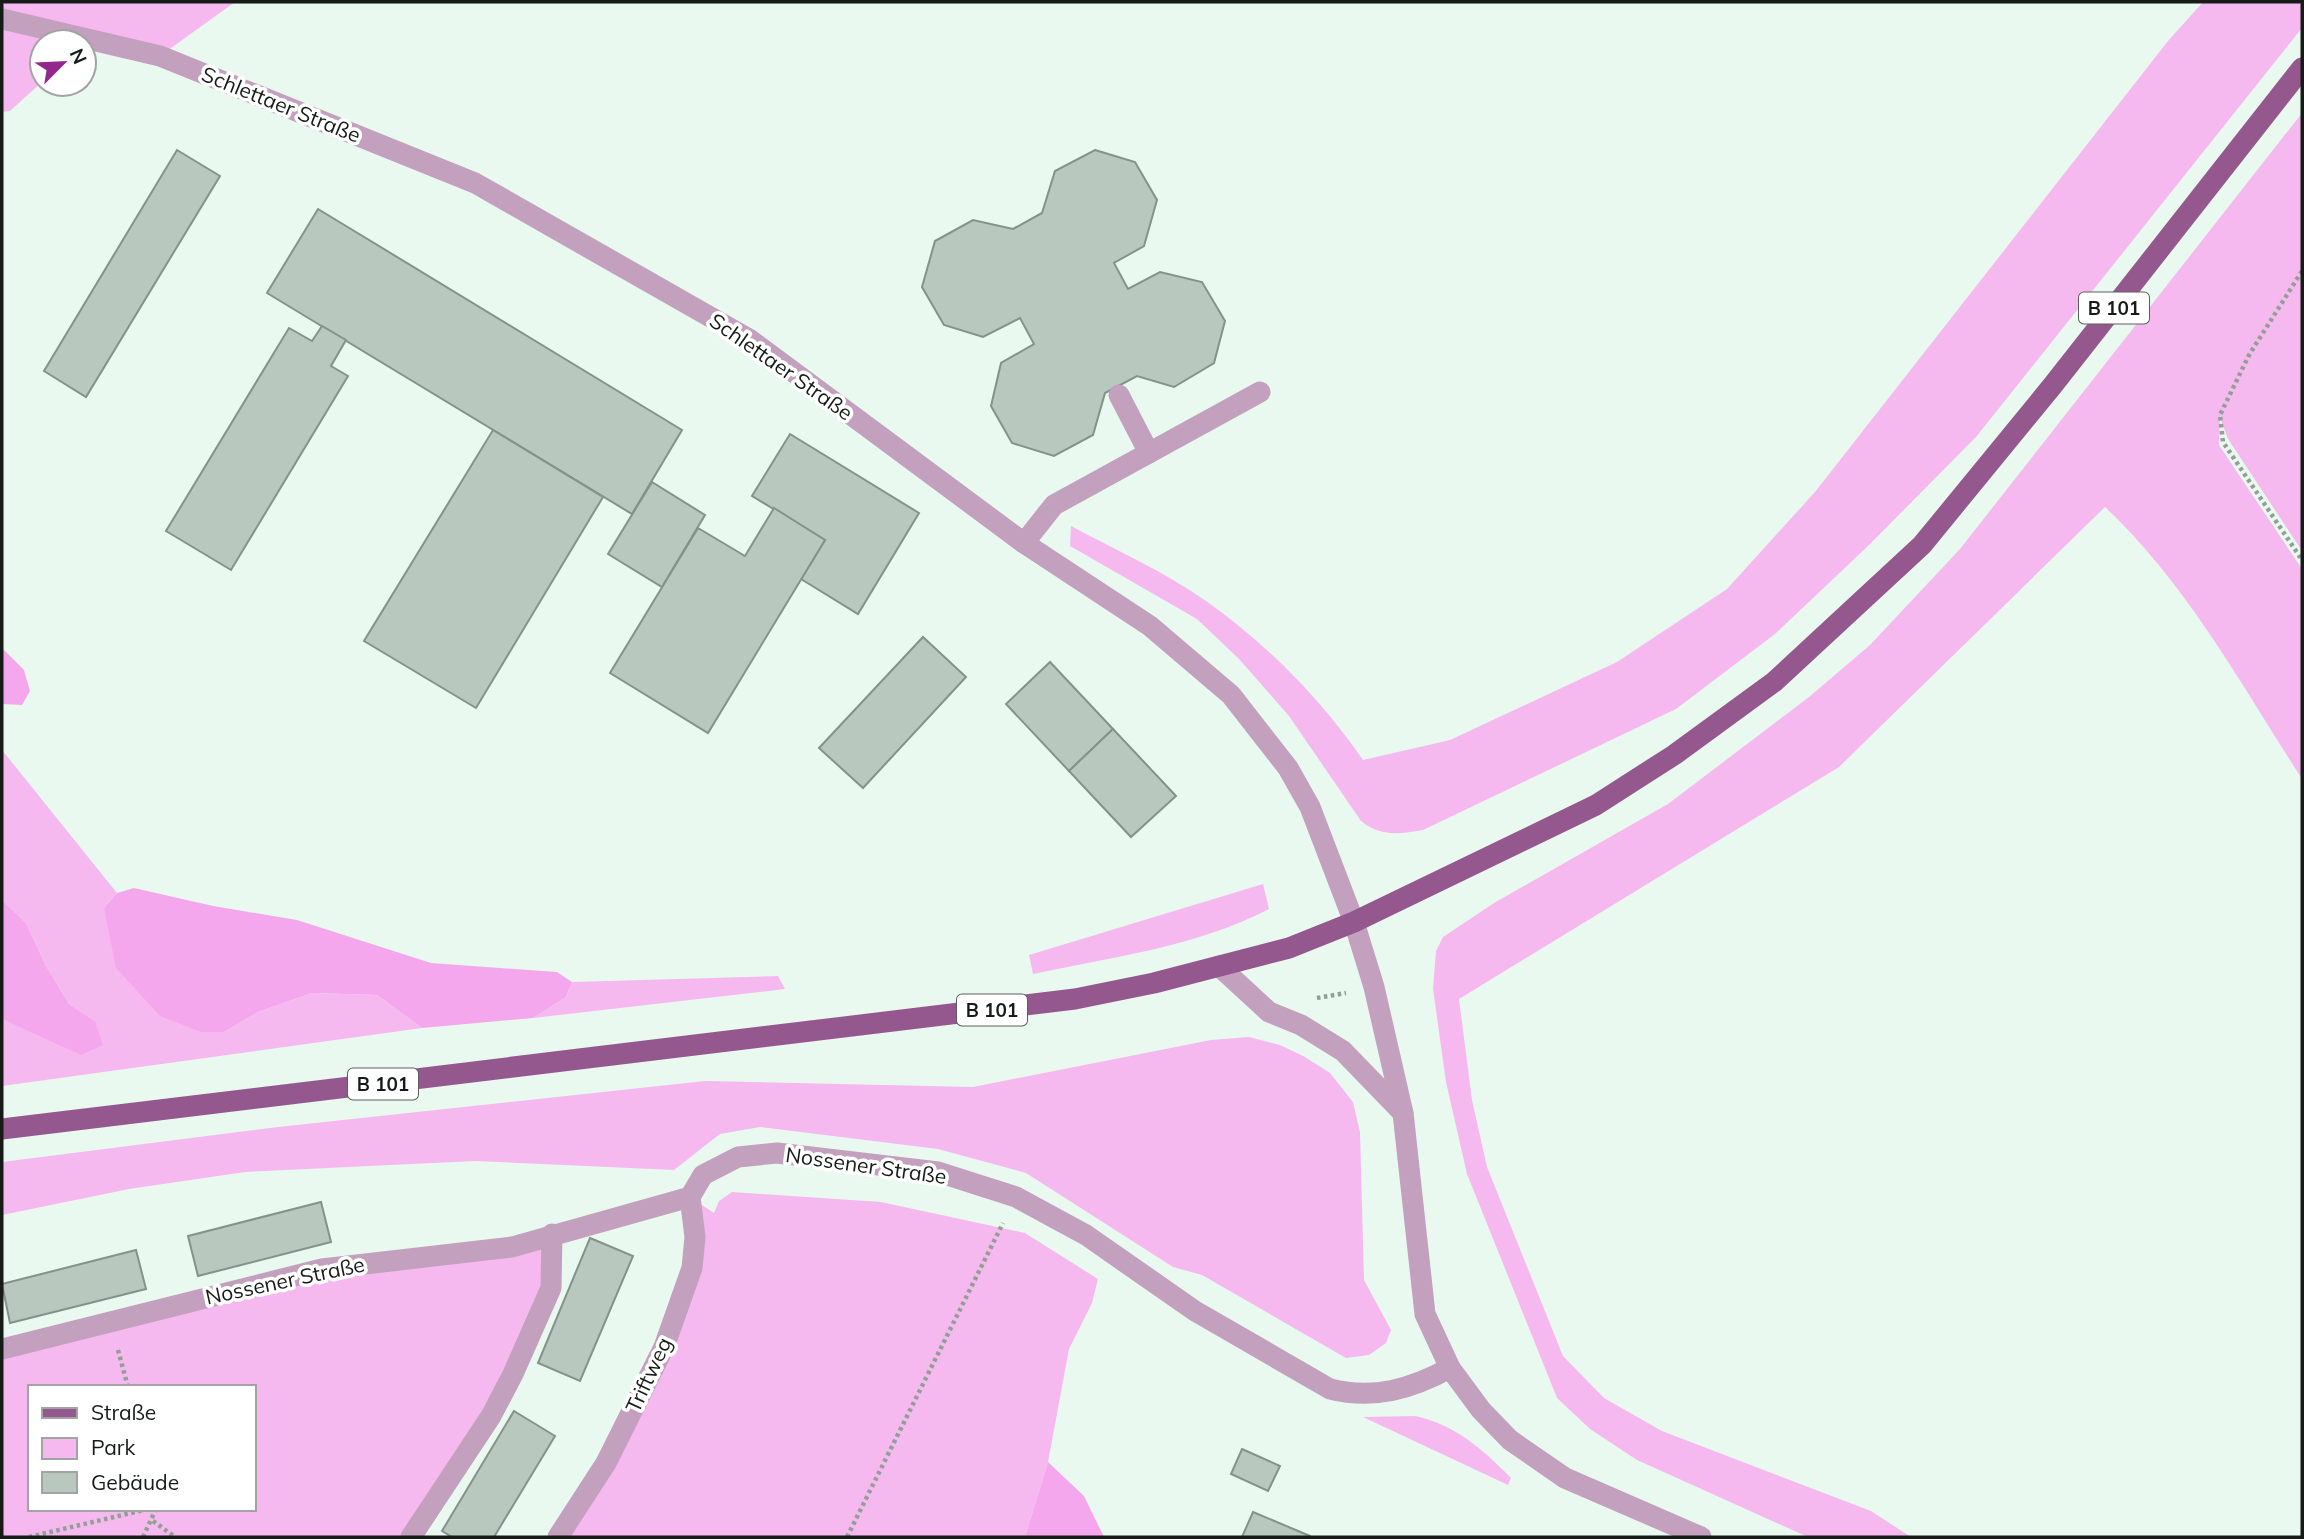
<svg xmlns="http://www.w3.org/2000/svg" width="2304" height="1539" font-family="Mulish,sans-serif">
<rect width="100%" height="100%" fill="#e9f9ef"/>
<g fill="#f6b9ef" fill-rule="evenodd">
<path d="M2 2H235L160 56 63 42H42V82L10 111 2 112Z"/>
<path d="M2203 2H2302V28L1976 437 1868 546 1775 634 1676 709 1423 830C1399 834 1381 837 1361 821L1289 716 1239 659 1197 619 1070 546 1071 526C1116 550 1165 572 1206 601 1267 644 1321 699 1363 760L1450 740 1617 662 1727 589 1815 492 2168 41Z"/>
<path d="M2302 113V551L2228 439 2220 418 2219 445 2302 569V779C2242 686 2187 584 2105 507L1839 767 1459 999 1472 1100 1487 1167 1563 1356 1604 1398 1662 1431 1871 1511 1911 1537H1808L1637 1460 1590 1429 1557 1398 1467 1174 1446 1082 1433 989 1436 951 1443 937 1494 903 1668 804 1809 697 1870 645 1960 549Z"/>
<path d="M2 750 117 893 104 908 224 1032 258 1012 312 993 377 995 422 1028 2 1086V1019L36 1033 95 1021 69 1004 46 966 26 923 2 900Z"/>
<path d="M1263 884 1269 909C1196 947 1112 957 1033 974L1029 955Z"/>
<path d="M778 976 785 989 533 1018 566 997 572 982Z"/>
<path d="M1249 1037 1280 1045 1305 1057 1330 1073 1353 1102 1360 1132 1364 1280 1391 1330 1386 1343 1369 1355 1346 1358 1202 1275 1173 1267 1026 1173 938 1149 760 1127 720 1134 674 1170 475 1161 245 1172 129 1189 2 1215V1162L278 1127 705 1081 973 1087 1211 1040Z"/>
<path d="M732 1192 881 1202 1025 1233 1098 1279 1092 1303 1069 1349 1048 1462 1025 1537H558L692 1268 690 1197 714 1213 719 1201Z"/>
<path d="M552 1234 551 1288 411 1537H2V1349L322 1269ZM30 1387H254V1509H30Z"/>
<path d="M1415 1416C1456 1425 1482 1449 1511 1478L1508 1485 1363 1417Z"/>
</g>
<g fill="#f5a7ed">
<path d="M2 648 24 670 30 691 22 705 2 704Z"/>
<path d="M134 888 213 906 297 920 431 963 557 972 572 982 566 997 533 1018 422 1028 377 995 312 993 258 1012 224 1032H201L160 1016 116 968 104 908 117 893Z"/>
<path d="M2 900 26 923 46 966 69 1004 95 1021 103 1045 81 1055 2 1019Z"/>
<path d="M1048 1462 1084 1496 1104 1537H1025Z"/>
</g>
<g fill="#b8c8bf" stroke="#84928a" stroke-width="2">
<path d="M177 150 220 176 86 397 44 371Z"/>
<path d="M1095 150 1135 162 1157 200 1144 246 1114 263 1128 289 1160 272 1202 282 1225 321 1214 363 1174 387 1137 376 1105 393 1093 435 1054 456 1012 443 991 406 1001 363 1034 344 1020 318 983 337 944 325 922 287 935 241 973 220 1013 229 1042 213 1055 171Z"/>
<path d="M318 209 682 430 632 514 267 293Z"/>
<path d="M322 326 346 340 331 366 348 376 231 570 166 531 289 328 312 341Z"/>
<path d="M493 430 603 497 476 708 364 641Z"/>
<path d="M790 434 919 513 858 614 801 579 825 540 752 496Z"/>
<path d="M652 482 705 515 662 587 608 554Z"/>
<path d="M774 508 825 540 708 733 610 673 698 528 745 556Z"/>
<path d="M923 637 966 677 863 788 819 748Z"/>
<path d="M1050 662 1113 729 1069 771 1006 704Z"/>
<path d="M1113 729 1176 796 1131 837 1069 771Z"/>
<path d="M321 1202 331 1242 198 1276 188 1236Z"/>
<path d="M590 1238 633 1256 580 1381 538 1363Z"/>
<path d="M136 1250 146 1289 10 1323 2 1284Z"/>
<path d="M514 1411 555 1436 494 1537H452L442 1531Z"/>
<path d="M1242 1449 1280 1466 1268 1491 1231 1474Z"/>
<path d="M1253 1512 1310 1536V1537H1242Z"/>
</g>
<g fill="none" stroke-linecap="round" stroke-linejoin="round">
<g stroke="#939e97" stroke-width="4.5" stroke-dasharray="3.5 3.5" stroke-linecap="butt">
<path d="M2302 271 2249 355 2220 415 2223 442 2302 560"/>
<path d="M1317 998 1346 993"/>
<path d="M118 1350 128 1387"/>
<path d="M153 1521 175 1537"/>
<path d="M29 1537 148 1509"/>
<path d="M143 1537 156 1509"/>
<path d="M847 1537 1003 1223"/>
</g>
<g stroke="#c2a0be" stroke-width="21">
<path d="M1119 395 1149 453"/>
<path d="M1024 543 1054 505 1260 392"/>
<path d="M411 1537 491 1416 513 1374 551 1288 552 1234"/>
</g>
<g stroke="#c2a0be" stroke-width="21">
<path d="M2 19 160 56 475 183 749 339 1024 543 1150 626 1231 695 1288 768 1310 807 1354 922"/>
<path d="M2 1349 322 1269 512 1247 690 1197 703 1175 738 1157 777 1153 938 1172 1016 1197 1086 1235 1195 1311 1330 1389C1374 1400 1411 1389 1450 1368"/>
<path d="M558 1537 606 1463 664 1347 692 1268 695 1237 690 1197"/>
</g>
<g stroke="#c2a0be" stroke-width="21">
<path d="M1354 922 1374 987 1403 1113 1425 1314 1450 1368 1481 1410 1510 1440 1565 1478 1701 1537"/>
<path d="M1219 966 1269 1012 1301 1025 1343 1051 1403 1113"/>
</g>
<path stroke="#94588f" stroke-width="21" d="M2 1129 1075 999 1154 983 1289 948 1354 922 1596 805 1674 755 1774 682 1922 545 2053 385 2302 68"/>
</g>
<g text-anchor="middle" stroke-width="7" stroke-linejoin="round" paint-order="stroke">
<g fill="#fff" stroke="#5c5f5d" stroke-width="2">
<rect x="2079" y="292.5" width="70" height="31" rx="5"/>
<rect x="957" y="994.5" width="70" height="31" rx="5"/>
<rect x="348" y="1068.5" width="70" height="31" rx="5"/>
</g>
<g font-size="19" font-weight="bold" fill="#161b18">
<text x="2114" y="315">B 101</text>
<text x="992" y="1017">B 101</text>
<text x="383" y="1091">B 101</text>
</g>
<g font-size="21" fill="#161b18" stroke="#fff">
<text transform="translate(281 105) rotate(22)" y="7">Schlettaer Straße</text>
<text transform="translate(781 367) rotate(35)" y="7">Schlettaer Straße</text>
<text transform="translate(866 1166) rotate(8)" y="7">Nossener Straße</text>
<text transform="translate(285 1281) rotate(-12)" y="7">Nossener Straße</text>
<text transform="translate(649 1375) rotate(-65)" y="7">Triftweg</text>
</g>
</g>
<rect width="2304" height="1539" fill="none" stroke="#161b18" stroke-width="7"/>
<rect x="28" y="1385" width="228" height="126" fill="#ffffff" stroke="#a2a4a3" stroke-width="2"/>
<rect x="42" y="1408" width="35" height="10" fill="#94588f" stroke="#a2a4a3" stroke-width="2"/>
<text x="91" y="1420" font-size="21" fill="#161b18">Straße</text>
<rect x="42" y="1438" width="35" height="21" fill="#f6b9ef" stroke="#a2a4a3" stroke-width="2"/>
<text x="91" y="1455" font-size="21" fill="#161b18">Park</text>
<rect x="42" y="1472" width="35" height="21" fill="#b8c8bf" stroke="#a2a4a3" stroke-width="2"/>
<text x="91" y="1490" font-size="21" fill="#161b18">Gebäude</text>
<g transform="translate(63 63) rotate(66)"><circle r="33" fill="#ffffff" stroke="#a2a4a3" stroke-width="2"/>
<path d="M0-5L12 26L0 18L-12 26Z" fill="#92288c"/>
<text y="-10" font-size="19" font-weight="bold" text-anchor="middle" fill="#161b18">N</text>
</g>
</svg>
